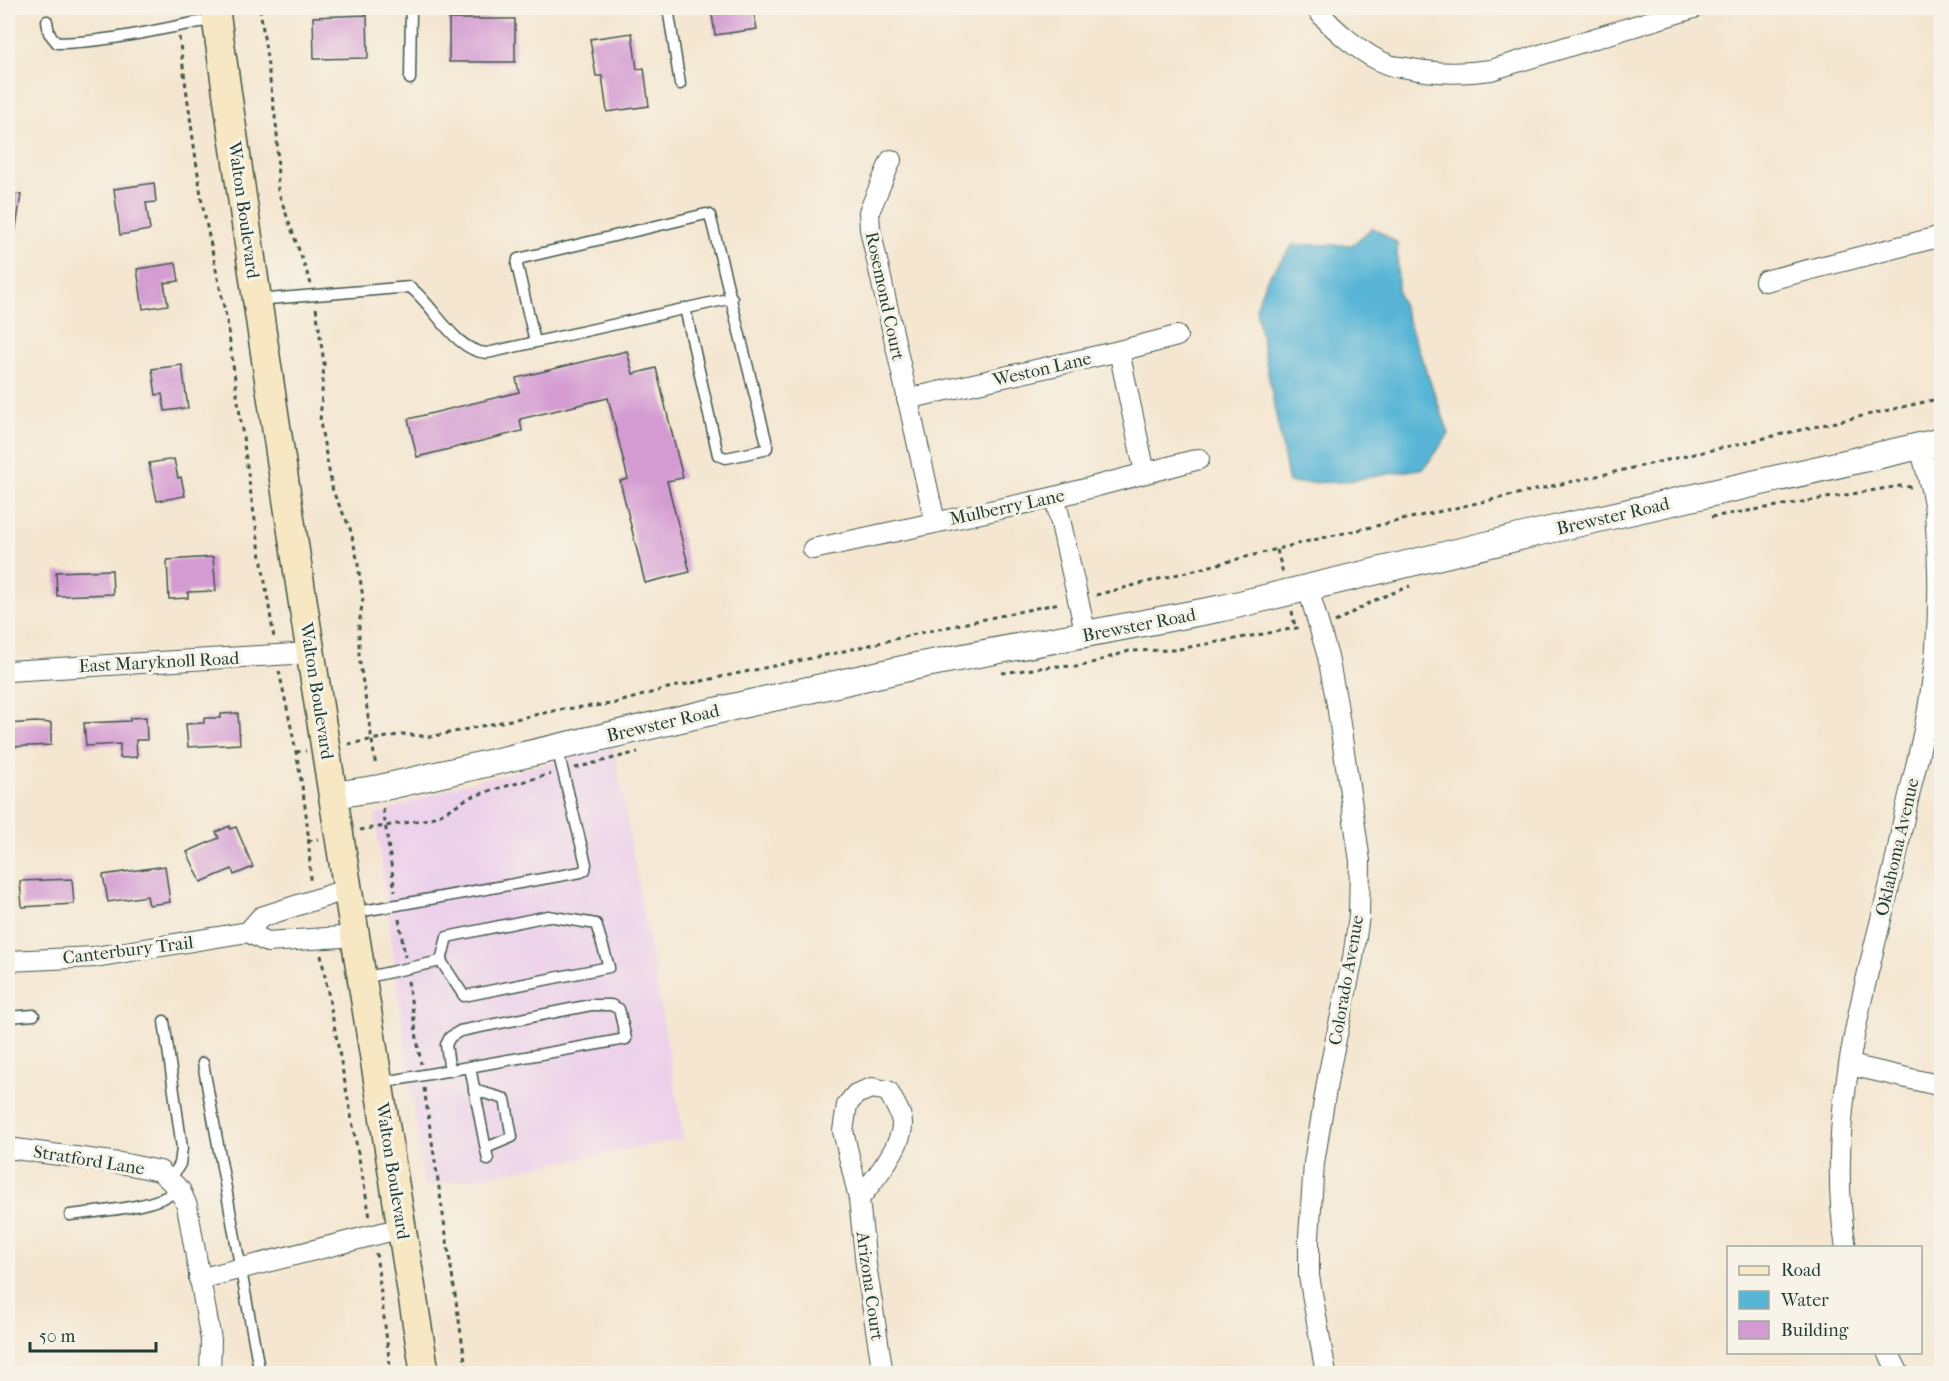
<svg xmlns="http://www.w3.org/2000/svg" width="1949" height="1381" font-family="'IM FELL French Canon',serif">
<rect width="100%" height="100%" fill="#f7f3e8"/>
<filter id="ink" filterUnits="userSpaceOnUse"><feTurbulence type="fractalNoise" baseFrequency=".0167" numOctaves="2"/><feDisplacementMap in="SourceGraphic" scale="12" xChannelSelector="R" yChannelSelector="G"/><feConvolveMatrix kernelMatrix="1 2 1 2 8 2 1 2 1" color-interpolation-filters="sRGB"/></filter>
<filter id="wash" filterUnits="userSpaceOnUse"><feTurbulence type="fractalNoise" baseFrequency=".008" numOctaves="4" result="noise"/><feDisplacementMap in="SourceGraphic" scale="24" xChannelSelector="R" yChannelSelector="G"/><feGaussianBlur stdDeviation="1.35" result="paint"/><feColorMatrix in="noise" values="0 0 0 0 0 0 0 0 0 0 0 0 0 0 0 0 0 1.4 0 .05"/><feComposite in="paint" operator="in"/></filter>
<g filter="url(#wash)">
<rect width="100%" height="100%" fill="#f4e6d0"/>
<path fill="#ecd1ea" d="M614 747 684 1139 424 1187 375 815 457 786Z"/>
<path fill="#58b5d6" stroke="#3c7985" stroke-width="1.5" d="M1373 228 1397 243 1398 293 1449 434 1424 468 1341 482 1289 483 1256 309 1265 282 1293 245H1352Z"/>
<g id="blocks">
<g fill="#d49bd2">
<path d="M711 8H753L757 29 715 35Z"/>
<path d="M367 15 368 58 314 59 313 17Z"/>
<rect x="449" y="19" width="66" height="43"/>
<path d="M632 33 637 69 644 68 649 106 607 112 602 76H596L590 39Z"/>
<path d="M154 183 156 202 146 203 150 230 120 235 114 189Z"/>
<path d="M8 193 21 195 15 235 8 234Z"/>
<path d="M176 263 179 281 164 283 168 305 143 309 137 269Z"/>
<path d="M627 351 633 374 656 368 683 478 667 481 690 572 645 583 620 481 628 479 608 398 520 419 522 431 417 457 408 419 519 392 516 378Z"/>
<path d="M182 365 188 408 165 411 162 394 156 395 152 369Z"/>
<path d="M174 459 178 478 181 477 185 496 157 501 149 463Z"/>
<path d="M213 557 216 591 188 592V598L169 599 167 560Z"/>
<path d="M112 570 113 594 57 596 56 572Z"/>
<path d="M238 713 240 744 188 747 186 724 204 723V718H221V714Z"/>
<path d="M146 717 147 740H136L137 757 120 758V744L86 746 84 723 130 721V718Z"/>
<path d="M35 722 51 723V745L8 747V724Z"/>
<path d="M230 826V829L236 827 253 867 234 875 232 869 201 882 187 852 219 838 216 832Z"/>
<path d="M165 866 170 902 149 905 147 896 108 902 103 875Z"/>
<path d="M72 879 74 904 22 907 20 881Z"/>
</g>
</g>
</g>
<g filter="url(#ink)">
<use href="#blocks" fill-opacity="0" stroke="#3f564b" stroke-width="1.5"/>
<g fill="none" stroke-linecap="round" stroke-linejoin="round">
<defs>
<g id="service">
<path d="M668 8 680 84"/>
<path d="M47 21 49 33 57 43C108 43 166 27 217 19"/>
<path d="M410 79 411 8"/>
<path d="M257 300 410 287C434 305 455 352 487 353L732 298"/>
<path d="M535 342 517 265 518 259 706 214 710 215 767 444V448L764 450 726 458 718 455 685 308"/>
<path d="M352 913 581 872 585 870 586 864 557 748"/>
<path d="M363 978 441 961 464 996 609 967 596 924 548 916 447 937 441 961"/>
<path d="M8 1017 34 1015"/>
<path d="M164 1021 182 1148 180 1164 170 1180"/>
<path d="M203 1063 260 1374"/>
<path d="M470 1067 488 1160"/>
<path d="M379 1083 626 1039 619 1009 611 1005H591L460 1031 450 1037 446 1045 450 1071"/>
<path d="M474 1090 505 1099 512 1137 486 1148"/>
<path d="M70 1215C107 1210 148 1209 180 1190"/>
</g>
<g id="minor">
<path d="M1316 8C1332 29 1363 55 1389 65 1395 67 1402 67 1407 68 1436 74 1462 74 1491 70L1694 8"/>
<path d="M891 160 869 212 870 229 935 522"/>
<path d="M1765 281 1942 236"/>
<path d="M1119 351 1145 473"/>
<path d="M907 399 1119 351 1177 336"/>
<path d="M1055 497 1086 635"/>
<path d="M813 549 1055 497 1199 459"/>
<path d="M1308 588 1328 657 1337 704 1360 861 1359 916 1353 958 1328 1077 1314 1163 1309 1237V1276L1326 1374"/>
<path d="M8 671 310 653"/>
<path d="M348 889 261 917 248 932 267 942 356 936"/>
<path d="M8 961 95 957 248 932"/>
<path d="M1850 1065 1942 1086"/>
<path d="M8 1148 126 1164 160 1171 180 1190 187 1206 211 1340 210 1374"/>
<path d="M859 1199C872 1182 901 1148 902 1126 903 1115 893 1101 888 1091L872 1088 856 1094 847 1105 843 1131 859 1199 866 1265 883 1374"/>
<path d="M1846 1248C1824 1119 1864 991 1894 867 1898 851 1900 835 1904 818 1912 780 1923 742 1929 703 1940 641 1940 575 1935 513 1933 490 1925 468 1920 446"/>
<path d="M199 1279 402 1228"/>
<path d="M1888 1352 1899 1374"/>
</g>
<path id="tertiary" d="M334 795 380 788 759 701 921 665 1223 608 1532 534 1942 441"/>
<path id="secondary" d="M215 8C279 464 352 919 425 1374"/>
</defs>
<use href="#service" stroke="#3f564b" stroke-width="13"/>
<use href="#minor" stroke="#3f564b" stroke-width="22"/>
<use href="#tertiary" stroke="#3f564b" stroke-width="28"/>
<use href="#secondary" stroke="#3f564b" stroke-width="31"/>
<g stroke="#3f564b" stroke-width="3" stroke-dasharray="4.5 4.5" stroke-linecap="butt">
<path d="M260 8 277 131 278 191 311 284"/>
<path d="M179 37 202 203 227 321 251 495 274 638"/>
<path d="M316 308 324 363 320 422 333 492 350 528 357 558 363 598 359 625V657L376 767"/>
<path d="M1711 517 1900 486 1912 487"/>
<path d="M1277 550 1283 573"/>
<path d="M1096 595 1309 541 1942 398"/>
<path d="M1292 611 1295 627"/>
<path d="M1335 622 1375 600 1410 586"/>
<path d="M279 671C294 741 311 812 310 884"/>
<path d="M1002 673 1056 666 1079 667 1129 651 1173 650 1302 627"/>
<path d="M348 744 404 734 430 737 563 709 612 704 668 688 836 653 924 632 1060 603"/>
<path d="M296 752 306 751"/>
<path d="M575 768 638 752"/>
<path d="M383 809 395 891"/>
<path d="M360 830 429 819 445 812 468 798 492 790 551 774"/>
<path d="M308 841 318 839"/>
<path d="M399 919 405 957"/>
<path d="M321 955 370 1217"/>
<path d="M408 981 421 1064"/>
<path d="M424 1088 467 1374"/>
<path d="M376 1253 391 1374"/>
</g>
<use href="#service" stroke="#fff" stroke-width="10"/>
<use href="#minor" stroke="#fff" stroke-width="20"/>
<use href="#tertiary" stroke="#fff" stroke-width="26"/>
<use href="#secondary" stroke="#f7e8c3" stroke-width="28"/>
</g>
</g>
<g text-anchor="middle" stroke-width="6" stroke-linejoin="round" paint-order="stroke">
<g font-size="18" fill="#1f3d34" stroke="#f7f3e8">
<text transform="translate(244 210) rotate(82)" y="6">Walton Boulevard</text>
<text transform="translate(885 296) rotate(78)" y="6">Rosemond Court</text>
<text transform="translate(1042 369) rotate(-13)" y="6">Weston Lane</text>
<text transform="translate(1007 507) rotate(-12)" y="6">Mulberry Lane</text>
<text transform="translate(1613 516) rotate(-13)" y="6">Brewster Road</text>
<text transform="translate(1139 625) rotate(-11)" y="6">Brewster Road</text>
<text transform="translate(159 662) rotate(-3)" y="6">East Maryknoll Road</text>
<text transform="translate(317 691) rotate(81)" y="6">Walton Boulevard</text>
<text transform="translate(663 723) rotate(-13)" y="6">Brewster Road</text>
<text transform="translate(1897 847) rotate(-77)" y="6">Oklahoma Avenue</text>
<text transform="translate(128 950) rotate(-7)" y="6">Canterbury Trail</text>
<text transform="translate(1346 980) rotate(-80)" y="6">Colorado Avenue</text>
<text transform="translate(89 1160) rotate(9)" y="6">Stratford Lane</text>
<text transform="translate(393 1171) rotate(81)" y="6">Walton Boulevard</text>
<text transform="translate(870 1286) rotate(82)" y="6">Arizona Court</text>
</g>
</g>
<rect width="1949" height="1381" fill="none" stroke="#f7f3e8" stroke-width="30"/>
<rect x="1727" y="1246" width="195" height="108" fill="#f7f3e8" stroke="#a1aaa0" stroke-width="1.5"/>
<rect x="1739" y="1266" width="30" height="9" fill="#f7e8c3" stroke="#a1aaa0" stroke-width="1.5"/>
<text x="1781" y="1276" font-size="18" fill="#1f3d34">Road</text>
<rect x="1739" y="1291" width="30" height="18" fill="#58b5d6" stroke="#a1aaa0" stroke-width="1.5"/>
<text x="1781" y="1306" font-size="18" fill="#1f3d34">Water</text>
<rect x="1739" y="1321" width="30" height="18" fill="#d49bd2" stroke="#a1aaa0" stroke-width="1.5"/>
<text x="1781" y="1336" font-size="18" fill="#1f3d34">Building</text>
<path d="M30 1342v9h126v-9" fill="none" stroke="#1f3d34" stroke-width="3"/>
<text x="39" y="1342" font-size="18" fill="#1f3d34" stroke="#f7f3e8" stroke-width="4.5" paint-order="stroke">50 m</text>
</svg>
